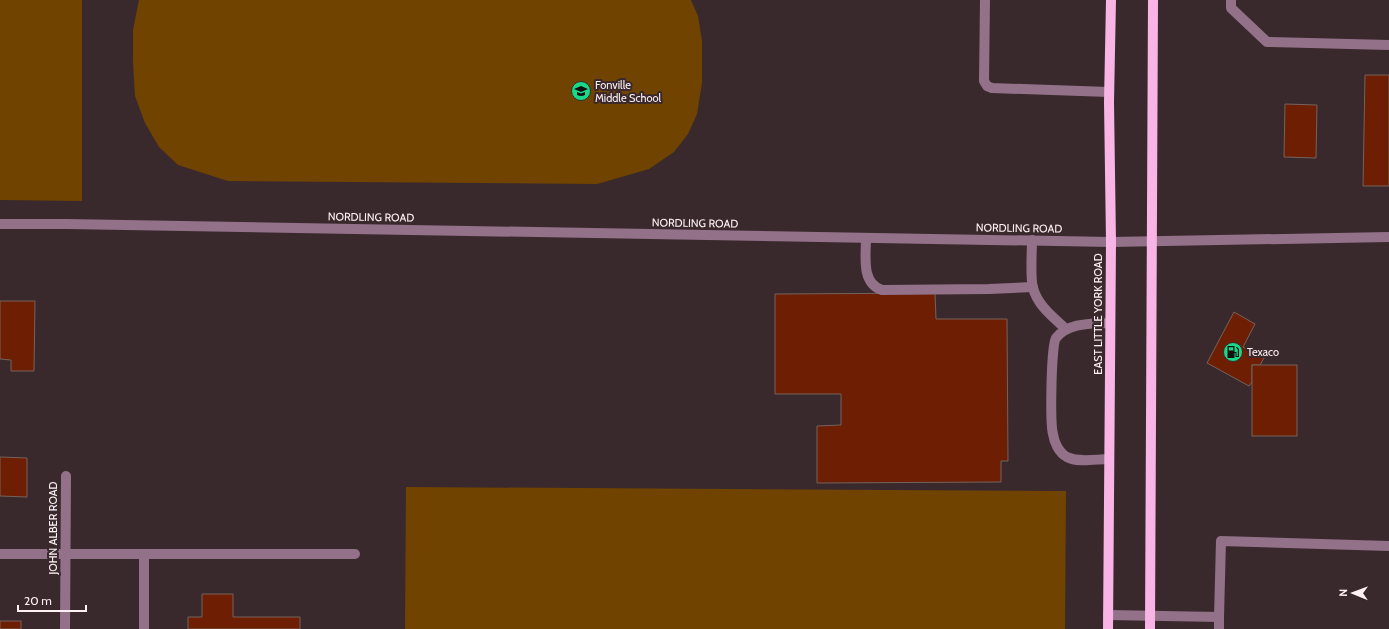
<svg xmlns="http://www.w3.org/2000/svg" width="1389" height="629" font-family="Cabin,sans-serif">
<rect width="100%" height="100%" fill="#3a292c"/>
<g fill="#704300">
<path d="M0 0H82V201L0 200Z"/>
<path d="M139 0H691L698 16 702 41V83L697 114 688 134 674 152 649 169 597 184 228 181 178 165 159 147 145 123 135 96 133 62V30Z"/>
<path d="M406 487 1066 491 1065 629H405Z"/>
</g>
<g fill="#6e1f03" stroke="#75625c">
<path d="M1365 75H1389V186H1363Z"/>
<path d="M1285 104 1317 105 1316 158 1284 157Z"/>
<path d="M935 293 936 319H1007L1008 461H1001V482L817 483V426L841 425V394H775V294Z"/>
<path d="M0 301H35L34 371H11V360L0 359Z"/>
<path d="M1234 312 1255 324 1243 347 1264 358 1260 365H1252V382L1249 386 1207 363Z"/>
<rect x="1252" y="365" width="45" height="71"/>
<path d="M0 457 27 458V497L0 496Z"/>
<path d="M202 594H233V617H300V629H188V617H202Z"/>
<rect x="0" y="621" width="21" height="8"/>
</g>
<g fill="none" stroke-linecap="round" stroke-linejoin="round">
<g stroke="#927189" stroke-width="10">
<path d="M985 0 984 81 987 86 992 88 1109 92"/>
<path d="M1231 0V8L1267 42 1389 45"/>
<path d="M0 224H67L1111 242 1389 237"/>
<path d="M866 238C866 257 861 283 882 290L989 289 1033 287"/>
<path d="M1032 240C1032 252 1030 278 1033 288 1038 306 1053 317 1066 329"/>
<path d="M1109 459C1096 459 1078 463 1067 457 1059 453 1054 442 1053 434 1050 424 1051 344 1056 338 1069 322 1092 324 1110 323"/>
<path d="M0 554H355"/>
<path d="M1108 615 1219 617 1221 541 1389 546"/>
<path d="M65 629 66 476"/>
<path d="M144 629V554"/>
<path d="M1219 629V617"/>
</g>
<g stroke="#f8b4e4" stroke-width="10">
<path d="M1108 629 1111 242 1109 102 1111 0"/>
<path d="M1150 629 1153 0"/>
</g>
</g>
<defs>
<symbol id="school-disc" viewBox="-11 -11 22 22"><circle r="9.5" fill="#19d989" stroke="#3a292c"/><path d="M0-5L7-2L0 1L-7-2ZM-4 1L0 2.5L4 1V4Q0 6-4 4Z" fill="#111"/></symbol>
<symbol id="fuel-disc" viewBox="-11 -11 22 22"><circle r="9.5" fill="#19d989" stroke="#3a292c"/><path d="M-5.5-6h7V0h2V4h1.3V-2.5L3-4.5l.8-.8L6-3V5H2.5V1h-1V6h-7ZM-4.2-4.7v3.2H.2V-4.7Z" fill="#111"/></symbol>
</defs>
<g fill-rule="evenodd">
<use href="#school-disc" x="570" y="80" width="22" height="22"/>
<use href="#fuel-disc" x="1222" y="341" width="22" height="22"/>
</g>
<g text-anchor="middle" stroke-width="4" stroke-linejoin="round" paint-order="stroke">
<g font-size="11" fill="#fdf1f3" stroke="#3a292c" text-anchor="start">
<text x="595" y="89">Fonville<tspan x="595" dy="13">Middle School</tspan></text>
<text x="1247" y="356">Texaco</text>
</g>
<g font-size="11" fill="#fdf1f3" stroke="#3a292c">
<text transform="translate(371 217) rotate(1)" y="4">NORDLING ROAD</text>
<text transform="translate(695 223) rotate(1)" y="4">NORDLING ROAD</text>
<text transform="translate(1019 228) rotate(1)" y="4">NORDLING ROAD</text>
<text transform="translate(1098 314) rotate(-90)" y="4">EAST LITTLE YORK ROAD</text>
<text transform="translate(53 528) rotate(-90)" y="4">JOHN ALBER ROAD</text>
</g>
</g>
<g transform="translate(1353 593) rotate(271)" stroke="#3a292c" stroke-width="3" paint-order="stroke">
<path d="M0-3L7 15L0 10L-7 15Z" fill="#fdf1f3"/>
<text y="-6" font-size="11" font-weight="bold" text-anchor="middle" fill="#fdf1f3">N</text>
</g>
<path d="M18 605v6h68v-6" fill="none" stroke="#fdf1f3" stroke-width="2"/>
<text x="24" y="605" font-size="12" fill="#fdf1f3" stroke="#3a292c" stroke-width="3" paint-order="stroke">20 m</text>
</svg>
